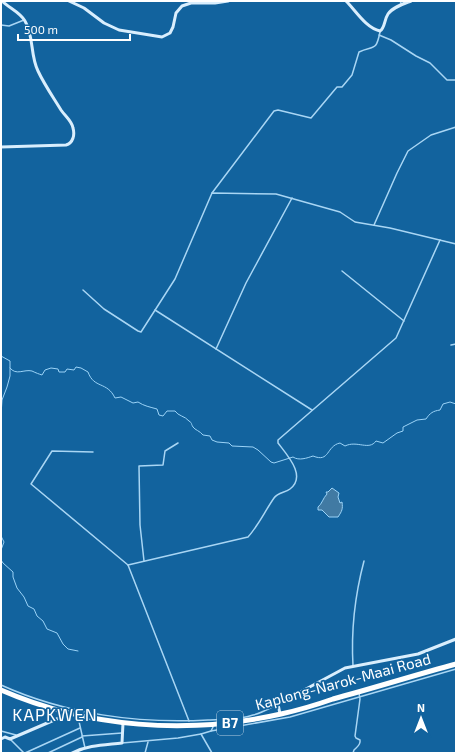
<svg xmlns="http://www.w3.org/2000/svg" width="457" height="754" font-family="'Exo 2',sans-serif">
<rect width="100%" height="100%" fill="#12639e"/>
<path fill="#417aa3" stroke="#9bd3f7" d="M332 488 339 493 338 497 340 503 342 502C343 509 342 511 338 517H329L322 510H318V507C322 504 323 498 327 494L326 492H328Z"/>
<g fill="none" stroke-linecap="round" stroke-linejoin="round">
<g stroke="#9bd3f7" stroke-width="1">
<path d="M1 356 10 361V376L7 387 2 400 1 415"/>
<path d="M10 368C16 376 24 369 32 371 36 373 39 374 42 375L45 370 51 368 58 369 59 372H65L67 369 74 370 76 367 81 368 88 372C94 389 107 381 115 398L121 397 133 403 138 402C144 406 150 407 157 409L159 415 163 416 167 411H175C178 416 185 416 189 421 193 424 190 422 193 427 195 430 200 431 203 435L210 436 212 440 217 442 229 443 232 446 253 447 258 450 271 462 274 463 293 457C299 461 307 458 313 456 330 463 326 446 340 443L345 446C357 440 369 451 376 441L383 443 397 433 403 431V427L417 420 426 419C430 413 433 411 440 410L443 404 450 402 456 404"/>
<path d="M1 536 4 542 1 550"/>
<path d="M1 560 3 563 13 572V577L17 588 24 597 28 606 34 609 37 616 43 621 47 629 57 633 63 644 68 649 78 651"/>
</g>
<g stroke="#a9d6f4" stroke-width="1.5">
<path d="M400 1 402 5"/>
<path d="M1 25 9 26 24 20"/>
<path d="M379 35 391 40 416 56 430 63 447 80H456"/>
<path d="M212 193 274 111 278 110 311 118 337 87H342L352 75 359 52C374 45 376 52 380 32"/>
<path d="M374 225 397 173 408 151 431 135 456 127"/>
<path d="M342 271 404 321"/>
<path d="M83 290 104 309 138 331 141 332 175 279 212 193 276 194 340 212 355 222 390 228 456 244"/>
<path d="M155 310 312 410"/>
<path d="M451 345 456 344"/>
<path d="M216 349 246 283 292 198"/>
<path d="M93 452 52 451 31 484 128 565 189 721"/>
<path d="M144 561 140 525 139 466 163 465 165 451 178 443"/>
<path d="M128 565 248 537C258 526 265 511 274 498 278 492 285 493 290 489 307 476 287 455 278 443V440L396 338 440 240"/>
<path d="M353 666C351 631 355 595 364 561"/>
<path d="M1 685C65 714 138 724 208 720 222 719 239 720 253 715 262 713 270 708 278 704"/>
<path d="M78 717 85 748"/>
<path d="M1 731 16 735"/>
<path d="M211 731 290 717 456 669"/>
<path d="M82 736 122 733"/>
<path d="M10 739 24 753"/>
<path d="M122 743 178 738 201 734"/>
<path d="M25 753 80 728"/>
<path d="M48 753 82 737"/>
<path d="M145 753 148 742"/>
<path d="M212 753 201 734 211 731 213 727"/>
<path d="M353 753 354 750C357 747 361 745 360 740L356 738 355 736 360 699 359 693"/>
</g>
<g stroke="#d9eefd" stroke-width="3">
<path d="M69 1 84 8 104 23 119 30 162 37 170 33 173 27 176 13 182 6 191 3H215L228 1"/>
<path d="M346 1C356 11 366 28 380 31 385 28 384 20 388 14 393 7 403 4 411 1"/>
<path d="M1 147 66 145C73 143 75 135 73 128 72 121 65 116 61 110 53 97 44 84 38 71 30 55 34 36 25 21 20 12 9 8 2 1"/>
<path d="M280 714 278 704 345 668 418 654 456 639"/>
<path d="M1 739 5 737 10 739 59 718 63 711"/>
<path d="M72 753C88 745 105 745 122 743L123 723"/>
</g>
<path stroke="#fff" stroke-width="5" d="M1 690C88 728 188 735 281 714 299 710 316 705 333 699 374 688 415 675 456 664"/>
</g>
<g text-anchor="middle" stroke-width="3.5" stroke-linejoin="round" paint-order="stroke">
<rect fill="#12639e" stroke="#b8d0e2" stroke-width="1" x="217" y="711" width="26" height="24" rx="3"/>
<g font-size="14" font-weight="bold" fill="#fff">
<text x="230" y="728">B7</text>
</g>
<g font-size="15" fill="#fff" stroke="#12639e">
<text transform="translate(343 682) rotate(-15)" y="5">Kaplong-Narok-Maai Road</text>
</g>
<g font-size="17" letter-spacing="1" fill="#fff" stroke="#12639e">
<text x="55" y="721">KAPKWEN</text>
</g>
</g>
<rect width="457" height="754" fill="none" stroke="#ffffff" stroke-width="4"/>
<g transform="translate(421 718)" stroke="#12639e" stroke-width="3" paint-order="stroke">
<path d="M0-3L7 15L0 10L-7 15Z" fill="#ffffff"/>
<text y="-6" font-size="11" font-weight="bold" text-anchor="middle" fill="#ffffff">N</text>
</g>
<path d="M18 34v6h112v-6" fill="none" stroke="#ffffff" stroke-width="2"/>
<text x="24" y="34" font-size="12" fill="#ffffff" stroke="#12639e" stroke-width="3" paint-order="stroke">500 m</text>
</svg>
